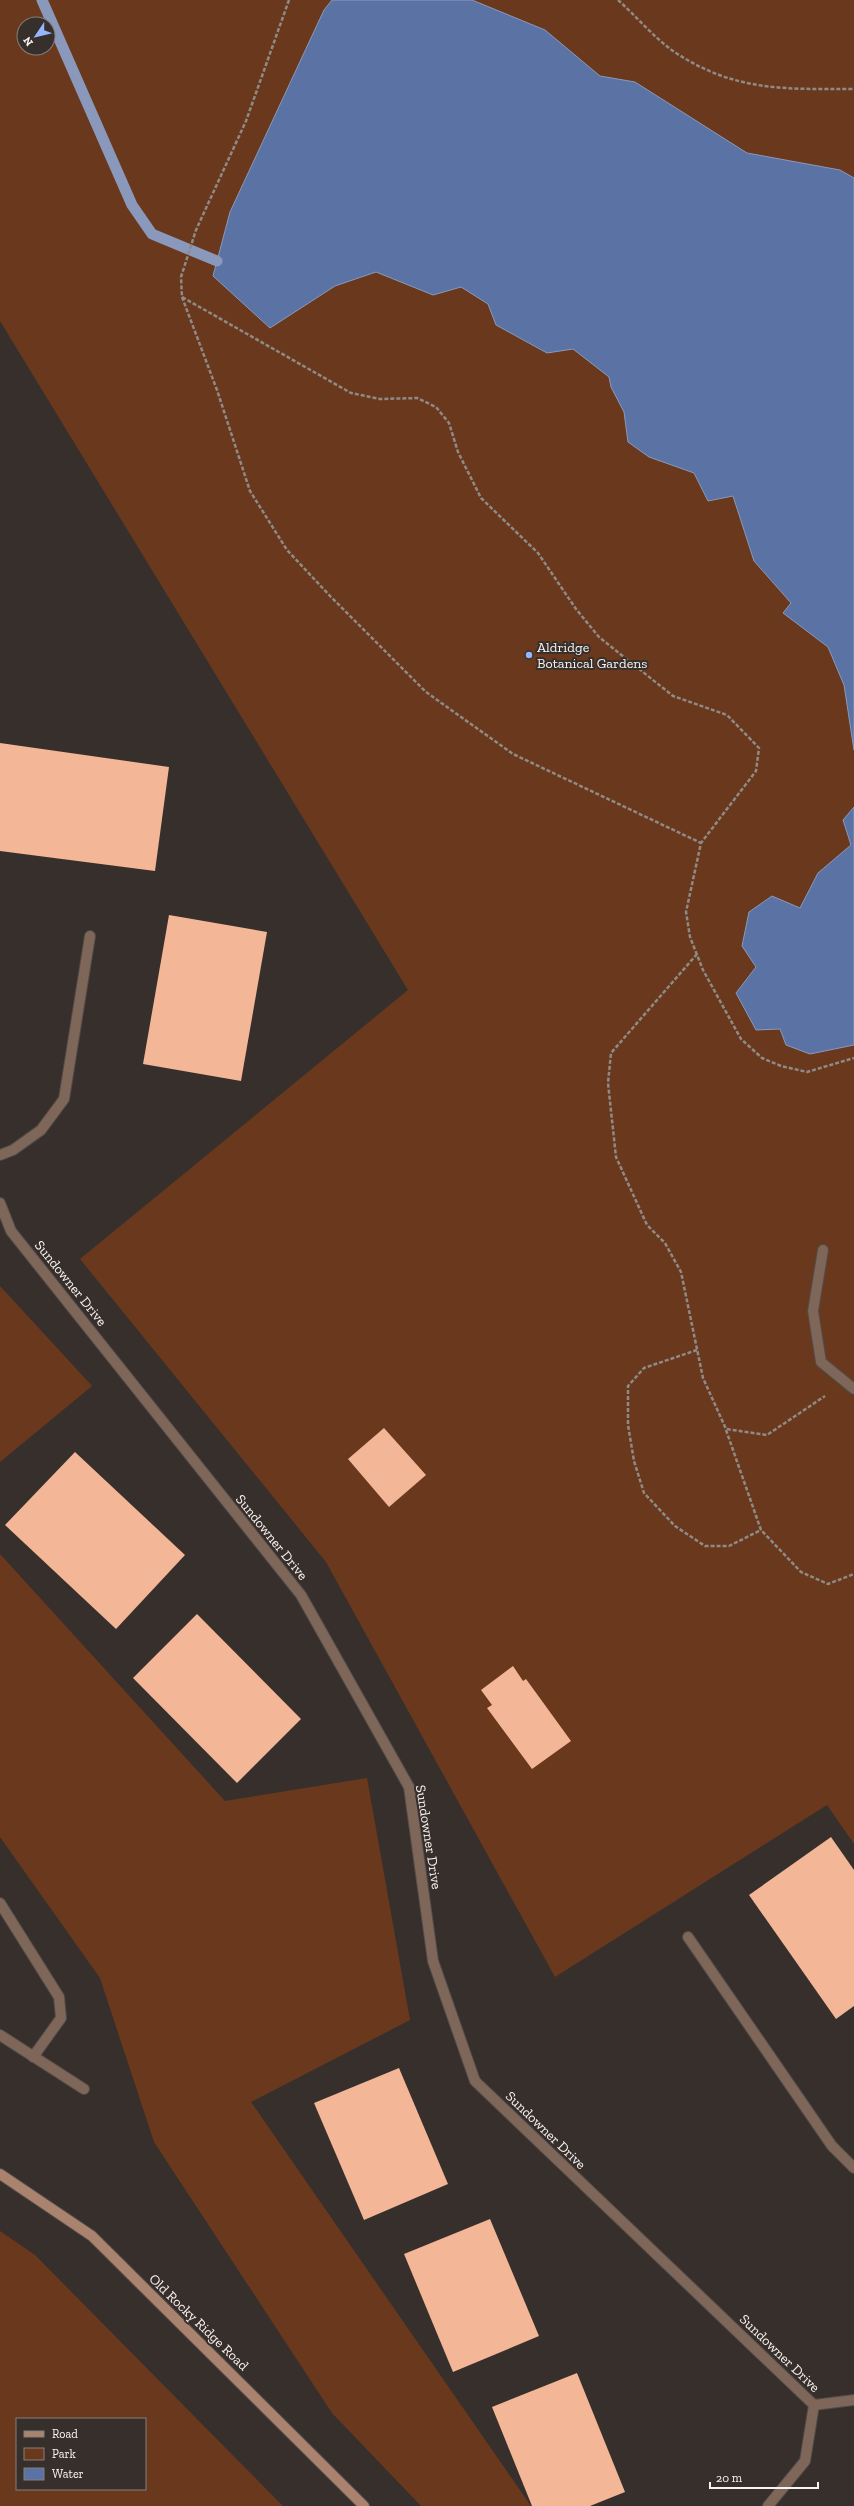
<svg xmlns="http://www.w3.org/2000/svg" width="854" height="2506" font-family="'Zilla Slab',serif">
<rect width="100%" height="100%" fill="#372f2c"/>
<g fill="#6a391d" fill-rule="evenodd">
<path d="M0 0H854V1844L827 1805 555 1977 326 1562 80 1259 408 990 0 321ZM24 24H48V48H24Z"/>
<path d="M0 1286 92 1386 0 1462Z"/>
<path d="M0 1554 225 1801 367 1778 410 2020 251 2102 531 2506H421L332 2413 154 2142 100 1978 0 1837Z"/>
<path d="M0 2231 35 2255 283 2506H0ZM17 2419H145V2489H17Z"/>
</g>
<g fill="#5b72a4" stroke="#8a99bb">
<path d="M332 0H472L545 30 600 76 635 82 747 153 840 170 854 178V750L844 685 828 647 783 613 791 603 754 561 733 496 708 501 694 473 649 457 628 442 624 412 611 387 609 377 573 349 547 353 496 325 488 304 461 287 433 295 376 272 335 286 270 328 213 276 230 212 324 10Z"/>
<path d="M854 807V1045L810 1054 786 1045 780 1029 756 1030 736 993 756 967 742 946 749 912 772 896 800 908 818 873 851 845 843 820Z"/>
</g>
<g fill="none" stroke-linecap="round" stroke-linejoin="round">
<path stroke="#8a99bb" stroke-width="11" d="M42 0 132 205 152 234 217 261"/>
</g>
<g fill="#f3b696">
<path d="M0 743 169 767 155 871 0 851Z"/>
<path d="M169 915 267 932 241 1081 143 1064Z"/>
<path d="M384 1428 426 1475 389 1507 348 1459Z"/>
<path d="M75 1452 185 1555 116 1629 5 1525Z"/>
<path d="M197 1614 301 1719 237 1783 133 1678Z"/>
<path d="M513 1666 523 1681 526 1679 571 1741 532 1769 487 1708 492 1705 481 1690Z"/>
<path d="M831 1837 854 1870V2006L836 2019 749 1895Z"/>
<path d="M399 2068 448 2184 364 2220 314 2103Z"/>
<path d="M490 2219 539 2336 453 2372 404 2254Z"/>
<path d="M577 2373 625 2492 590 2506H532L492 2407Z"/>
</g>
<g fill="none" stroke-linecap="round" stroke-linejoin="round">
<defs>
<g id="lane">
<path d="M0 1155 13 1150 41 1130 64 1099 90 936"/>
<path d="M0 1203 11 1231 301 1595 409 1787 433 1961 475 2081 814 2405 805 2461 768 2506"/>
<path d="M823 1250 813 1311 821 1362 854 1389"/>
<path d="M0 1903 59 1997 61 2018 33 2057"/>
<path d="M688 1937 832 2146 854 2168"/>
<path d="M0 2035 84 2089"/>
<path d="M814 2405 854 2400"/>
</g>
<path id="secondary" d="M0 2174 92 2236 364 2506"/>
</defs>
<use href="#lane" stroke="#524b48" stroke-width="12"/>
<use href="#secondary" stroke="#524b48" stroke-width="12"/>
<g stroke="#908a87" stroke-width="2.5" stroke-dasharray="4 2" stroke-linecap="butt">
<path d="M289 0 246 121 196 230 181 277 182 297 351 393 380 399 417 398 436 407 449 423 458 452 481 498 538 553 576 609 599 637 673 696 727 715 759 748 756 771 701 843 686 912 690 937 703 970 741 1039 762 1058 781 1066 807 1072 854 1058"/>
<path d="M618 0C637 17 655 39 676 53 736 92 786 89 854 89"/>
<path d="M182 297 217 390 250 491 287 550 331 597 426 692 513 754 701 843"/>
<path d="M697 954 611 1053 608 1083 616 1157 647 1225 665 1243 681 1272 703 1378 726 1429 767 1435 825 1396"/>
<path d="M697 1350 644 1368 628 1386V1425L634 1461 644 1493 675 1526 705 1546H729L761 1530"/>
<path d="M726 1430 761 1530 801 1572 828 1584 854 1574"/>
</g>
<use href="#lane" stroke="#7e6659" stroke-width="10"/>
<use href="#secondary" stroke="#a9836e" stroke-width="10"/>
</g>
<circle fill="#95b6fd" stroke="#372f2c" stroke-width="1.5" cx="529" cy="655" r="4"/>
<g text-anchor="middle" stroke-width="4" stroke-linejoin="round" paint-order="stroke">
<g font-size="14" fill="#f9f4f1" stroke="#372f2c" text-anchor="start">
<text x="537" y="652">Aldridge<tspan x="537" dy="16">Botanical Gardens</tspan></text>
</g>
<g font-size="14" fill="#f9f4f1" stroke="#372f2c">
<text transform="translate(71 1283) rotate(51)" y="5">Sundowner Drive</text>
<text transform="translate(272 1537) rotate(51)" y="5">Sundowner Drive</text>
<text transform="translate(429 1837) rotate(81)" y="5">Sundowner Drive</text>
<text transform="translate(546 2130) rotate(44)" y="5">Sundowner Drive</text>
<text transform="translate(199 2322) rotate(44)" y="5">Old Rocky Ridge Road</text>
<text transform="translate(780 2353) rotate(44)" y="5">Sundowner Drive</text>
</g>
</g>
<rect x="16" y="2418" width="130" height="72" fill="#372f2c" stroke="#857e7b"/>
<rect x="24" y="2431" width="20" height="6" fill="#a9836e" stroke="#857e7b"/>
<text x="52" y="2438" font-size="12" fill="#f9f4f1">Road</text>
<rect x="24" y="2448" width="20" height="12" fill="#6a391d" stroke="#857e7b"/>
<text x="52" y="2458" font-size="12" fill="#f9f4f1">Park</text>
<rect x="24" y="2468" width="20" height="12" fill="#5b72a4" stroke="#857e7b"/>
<text x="52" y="2478" font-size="12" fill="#f9f4f1">Water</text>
<g transform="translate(36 36) rotate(235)"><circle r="19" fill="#372f2c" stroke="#857e7b"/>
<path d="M0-3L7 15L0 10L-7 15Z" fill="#95b6fd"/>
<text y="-6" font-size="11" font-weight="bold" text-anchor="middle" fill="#f9f4f1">N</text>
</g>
<path d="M710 2482v6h108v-6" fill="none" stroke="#f9f4f1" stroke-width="2"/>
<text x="716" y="2482" font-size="12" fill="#f9f4f1" stroke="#372f2c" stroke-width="3" paint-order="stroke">20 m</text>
</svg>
